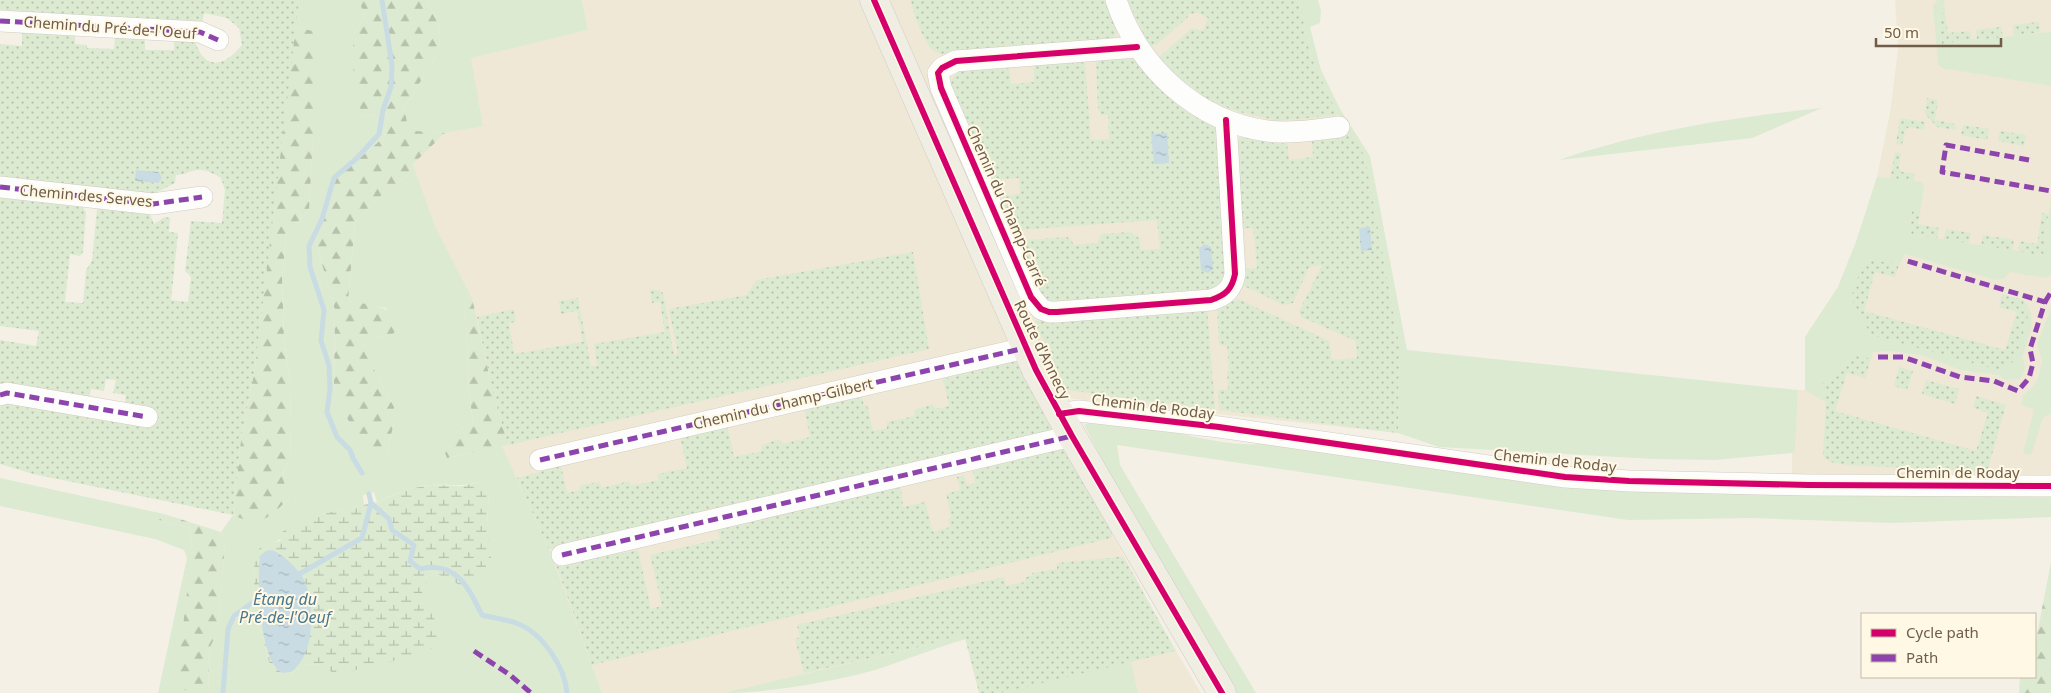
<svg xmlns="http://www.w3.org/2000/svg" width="2051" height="693" font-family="'Noto Sans',sans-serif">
<defs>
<pattern id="forest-firs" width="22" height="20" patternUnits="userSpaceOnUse" patternTransform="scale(1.25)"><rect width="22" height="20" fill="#dcead1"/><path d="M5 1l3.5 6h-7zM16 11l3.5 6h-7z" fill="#b7c1ac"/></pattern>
<pattern id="wetland-marsh" width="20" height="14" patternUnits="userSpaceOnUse" patternTransform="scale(1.25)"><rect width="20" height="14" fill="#dcead1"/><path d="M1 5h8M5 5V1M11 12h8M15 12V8" fill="none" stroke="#b7c1ac"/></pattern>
<pattern id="garden-dots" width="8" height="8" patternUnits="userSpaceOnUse" patternTransform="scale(1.25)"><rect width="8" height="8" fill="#dcead1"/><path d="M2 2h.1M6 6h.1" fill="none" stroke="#b7c1ac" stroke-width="1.8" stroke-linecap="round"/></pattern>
<pattern id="water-ripples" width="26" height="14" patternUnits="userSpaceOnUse" patternTransform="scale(1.25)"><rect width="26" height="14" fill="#c9dce3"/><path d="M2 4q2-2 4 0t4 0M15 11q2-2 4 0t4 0" fill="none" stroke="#a7b6ba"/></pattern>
</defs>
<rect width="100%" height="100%" fill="#f4f0e6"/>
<g fill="#efe8d6">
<path d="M582 0H1299L1310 55 1338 115 1365 157 1399 344 1398 433 1036 395 1143 591 919 647 723 693H602L549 549 502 446 508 444 491 384 472 298 435 226 413 164 445 133 483 125 470 58 588 30Z"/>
<path d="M1895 0H2051V494L1792 490V453L1795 449 1798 390H1805V337L1838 287 1856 242 1877 177 1890 113 1898 49Z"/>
<path d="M1176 651 1201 693H1138L1131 661Z"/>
</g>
<g fill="#dcead1" fill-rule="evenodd">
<path d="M299 0H358L365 15 354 34 362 116 389 113 384 137 336 179 326 215 315 239 335 310 334 385 387 451 394 423V407L362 347 376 338 393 334 386 308 348 301 355 222 378 198 407 176 413 164 435 226 472 298 465 299 469 391 473 422 441 442 448 458 502 446 549 549 602 693H208L210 647 218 630 225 543 221 532 233 515C258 527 271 517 289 499L282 476 290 458 291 428 290 385 284 338 282 279 286 236 309 210 313 138V31L294 27ZM479 482 489 496 487 524 462 586 435 573 335 674 321 665 303 664 290 675 270 665 261 631 251 614 255 574 253 555 322 514 364 505 363 495 374 492 377 502C395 494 412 486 431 485 448 484 462 487 479 482Z"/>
<path d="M426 0H582L588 30 471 58 483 126 445 133 414 132 407 122 404 108 440 50 438 23Z"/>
<path d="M1299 0H1318L1321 10 1320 23 1310 27 1321 70 1340 109 1370 156 1407 350 1798 390 1795 449 1792 453 1715 460 1654 459 1439 447 1398 433 1399 344 1365 158 1338 115 1310 55Z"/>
<path d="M1938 0H1944L1945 13 1939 14 1942 44 1971 39 1977 40 2051 32V86L1942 68 1938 64 1933 5Z"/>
<path d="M1822 108 1752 138 1559 160C1642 131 1735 117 1822 108Z"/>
<path d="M1877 177 1922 182 1924 186 1920 213 1911 212 1909 234 2043 255 2051 198V275L2047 278 2010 272 2004 279 1996 280 1905 254 1899 265 1869 259 1851 298 1871 335 1998 370 2028 316 2023 300C2040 315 2027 340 2022 358 2027 366 2025 371 2020 379L2005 380 1999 375 1961 370 1921 355 1890 351 1873 352 1871 359 1858 355 1822 385 1826 395V402L1805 390V337L1838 287 1856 242Z"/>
<path d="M2051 308V413L2043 418 2031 455 2023 453 2034 409 2021 405 2024 394 2032 388 2038 379 2042 360 2037 344Z"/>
<path d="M1088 423C1107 424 1128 423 1146 426 1185 433 1229 449 1268 443L1539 481 2051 494V517L1892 523 1751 518 1628 520 1117 445 1120 465 1256 693H1234L1121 496 1084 425Z"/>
<path d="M0 478 164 514 159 520 190 528 192 550V693H158L187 558 184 550 155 539 0 506Z"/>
<path d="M964 634 966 639C935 648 905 660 875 670 832 682 768 693 723 693L919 647Z"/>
<path d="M1131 661 1138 693H1000Z"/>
</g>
<g fill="url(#forest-firs)">
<path d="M358 0H426L438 23 440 50 404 108 407 122 414 131 445 133 413 164 407 176 378 198 355 222 348 301C368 305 393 304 399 326L393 334 376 338 362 347 394 407V423L387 451 374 452 348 420 334 385 335 310 315 239 326 215 336 179 384 137 389 113 361 116 352 62 354 34 365 15Z"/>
<path d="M294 27 313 31V138L309 210 286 236 282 279 284 338 290 385 291 428 290 458 282 475 289 499C268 518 261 528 233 515L241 438 255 368Z"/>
<path d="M472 298 491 384 508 445 447 458 441 442 473 422 469 391 465 299Z"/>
<path d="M164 514 221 532 225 543 218 631 210 647 208 693H192L176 686 192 550 190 528 159 520Z"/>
<path d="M2051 562V693H2019L2020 677H2035V645Z"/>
</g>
<path fill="url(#wetland-marsh)" d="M479 482 483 485 489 496 487 524 491 558 478 580 466 583 462 586 435 573 421 590 442 635 440 641 429 651 375 666 335 674 321 665 303 664 290 675 283 676 274 672 270 665 261 631 251 614 255 574 253 555 263 545 280 541 283 531 322 514 377 502 408 489 431 485 463 486Z"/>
<g fill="url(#garden-dots)">
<path d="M0 0H299L255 368 241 438 233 515 33 474 0 464V402L124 407 126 395 113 393 116 380 106 379 104 391 91 389 89 401 0 390V340L36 346 39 331 0 326V196L82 205 86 213 83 252 80 256 70 254 65 302 83 303 86 270 92 261 97 209 106 206 149 212 154 224 165 217 170 218 169 232 178 233 171 300 188 302 191 277 185 271 191 221 222 223 225 190 221 178C214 174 205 169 197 170 189 171 185 175 176 175L175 183 152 195 0 180V44L22 46V30L75 32V44L87 45V48L114 49 115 35 145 37V50H174V40L195 42C206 72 225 66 242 45L239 28 227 18 204 13 202 23 0 12Z"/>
<path d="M911 0H1107L1115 22 1117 32 1114 38C1087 41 950 61 935 52 925 46 912 11 911 0Z"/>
<path d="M1127 0H1299L1310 55 1338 115 1279 121 1239 112 1212 102 1181 80 1159 57 1192 28 1203 31 1208 18 1198 13 1188 14V17L1156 45H1149Z"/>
<path d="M1945 13 1948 33 1970 31 1971 39 1942 44 1939 14Z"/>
<path d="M2039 22 2040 32 2014 36 2013 25Z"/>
<path d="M2001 27 2003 37 1977 40 1976 30Z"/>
<path d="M1127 56 1140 63 1163 92 1216 128 1227 276 1221 286 1209 291 1055 303 1041 296 1019 248 1024 240 1067 237 1072 240 1073 245 1097 243 1101 234 1130 232 1139 238 1141 250 1160 249 1157 220 1015 230 1010 225 997 197 1020 194 1019 178 990 180 949 90 953 77 961 70 1009 66 1011 84 1034 82V64L1080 60 1085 64 1091 140 1109 139 1108 115H1101L1098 108 1096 63 1100 58Z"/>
<path d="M1927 98 1938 100 1935 120 1956 124 1955 130 1937 127 1925 114Z"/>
<path d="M1900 118 1925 122 1924 130 1909 127 1905 130 1902 145 1896 144Z"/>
<path d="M1963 125 1989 129 1987 140 1961 135Z"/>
<path d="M2000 131 2026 135 2024 146 1998 141Z"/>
<path d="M1351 133 1365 157 1399 344 1398 433 1219 410 1218 390 1228 389 1227 371 1229 370 1227 346H1222L1219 343 1217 308 1238 299 1329 341 1332 360 1357 358 1356 341 1301 317 1299 311 1322 265 1309 267 1293 303 1284 305 1244 286 1242 269 1257 268 1253 228H1238L1237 140 1244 135 1287 142 1289 160 1313 157 1312 140Z"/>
<path d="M1895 152 1901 153 1899 168 1902 172 1915 174 1914 181 1890 179Z"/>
<path d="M1912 211 1920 213 1918 224 1939 228 1937 238 1909 234Z"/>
<path d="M2042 213 2048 214 2043 256 2018 251 2020 241 2037 244Z"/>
<path d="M1946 229 1971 233 1969 243 1944 240Z"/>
<path d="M1983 235 2014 240 2012 250 1981 245Z"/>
<path d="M913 252 929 349 508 445 491 384 477 317 514 309 516 322 509 323 514 354 583 342 577 311 561 314 559 301 578 298 591 366H597L594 344 665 332 660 302 652 303 650 290H658L663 293 674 355 678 354 669 309 747 295 756 280Z"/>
<path d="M1869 259 1899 265 1895 277 1875 272 1864 311 2005 350 2017 312 1999 307 2002 294 2023 300 2028 316 2015 361 1998 370 1871 335 1851 298 1862 266Z"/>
<path d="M1207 307 1215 410 1067 390 1034 321Z"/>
<path d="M1858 355 1871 359 1865 378 1847 373 1835 411 1976 451 1988 413 1973 408 1976 396 2006 405 1987 472 1846 465 1831 462 1823 457 1826 395 1821 385Z"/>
<path d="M1007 360 1016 362 1053 430 549 549 517 478 561 466 567 493 580 490V485L600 482 601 488 630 481 631 486 659 480 658 474 687 468 680 437 727 425 734 457 762 451 761 445 780 439 782 444 810 437 804 409 861 395 864 405H867L873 431 887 428V422L915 416 914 410 933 404 935 409 949 406 943 379 957 376 956 373Z"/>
<path d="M1899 367 1913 371 1907 390 1894 386Z"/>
<path d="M1926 380 1959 389 1955 404 1922 394Z"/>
<path d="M1064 448 1112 533 1111 538 592 665 556 565 615 550 619 554 638 550 651 609 662 606 650 555 720 539 717 528 901 486 903 507 925 502 933 532 950 527 948 519 951 518 946 494 960 490 957 477 964 475 967 485 975 483 973 471Z"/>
<path d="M1119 557 1124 558 1176 651 1000 693H979L964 634 919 647 804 673 795 639 800 637 797 625 1004 577 1006 586 1025 582V578L1032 575V573L1057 569V563Z"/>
</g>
<g fill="url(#water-ripples)">
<path d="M1167 133 1169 163 1154 164 1151 134Z"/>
<path d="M136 170 159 172 162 178 158 183 135 181Z"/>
<path d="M1370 227 1372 250 1361 251 1359 228Z"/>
<path d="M1205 244 1211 247 1213 269 1208 273 1201 270 1199 248Z"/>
<path d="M272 550C285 556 299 569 305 582 315 607 315 655 291 672L282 673C259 660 257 581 260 556L266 551Z"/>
</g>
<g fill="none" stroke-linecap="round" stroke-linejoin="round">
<g stroke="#c9dce3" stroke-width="5">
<path d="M362 473 353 458 350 450 337 437 327 412 330 389 329 365 321 341 324 310 310 267 309 246 322 219 334 178 357 158 379 134 383 110 391 87 392 65 382 0"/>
<path d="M369 494 371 503 389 519 392 530 414 545 410 561 420 569C457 561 468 587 482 615 493 618 506 619 516 623 542 632 565 667 567 693"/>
<path d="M294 577 362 538 371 503"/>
<path d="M223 693 228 629 234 616 263 595"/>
</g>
<defs>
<g id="minor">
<path d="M1116 0C1138 67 1196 121 1267 131 1291 134 1315 130 1339 127"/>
<path d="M0 21 200 32 218 40"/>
<path d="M1137 47 956 61 942 68 938 73 941 88 1031 297 1041 309 1049 312H1057L1211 300C1226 295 1232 289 1235 274L1226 120"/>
<path d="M0 187 153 204 202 197"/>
<path d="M0 395 7 393 147 417"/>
<path d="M1059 414 1079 411 1219 427 1565 477 1629 481 1808 485 2051 486"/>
<path d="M540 460 1025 348"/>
<path d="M562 555 1072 436"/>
</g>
<path id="major" d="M874 0 1036 370 1072 436 1222 693"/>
</defs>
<use href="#minor" stroke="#d2ccc2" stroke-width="22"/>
<use href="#major" stroke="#d3cdc4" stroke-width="29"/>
<use href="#minor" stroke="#fdfdfb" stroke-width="21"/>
<use href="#major" stroke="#f0ede3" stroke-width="28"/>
<g stroke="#8e44ad" stroke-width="5" stroke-dasharray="10 5" stroke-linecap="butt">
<path d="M0 21 200 32 218 40"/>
<path d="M2029 160 1946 145 1942 172 2051 191"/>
<path d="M0 187 153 204 202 197"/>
<path d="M2045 302 2051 292"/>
<path d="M1878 357H1903L1960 377 1994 381 2018 391 2029 378 2033 363 2030 349 2045 302 1904 260"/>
<path d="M0 395 7 393 147 417"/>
<path d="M540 460 1025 348"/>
<path d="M562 555 1072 436"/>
<path d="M474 651 510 675 531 693"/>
</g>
<defs>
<g id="cycleway">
<path d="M874 0 1036 370 1072 436 1222 693"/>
<path d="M1137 47 956 61 942 68 938 73 941 88 1031 297 1041 309 1049 312H1057L1211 300C1226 295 1232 289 1235 274L1226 120"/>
<path d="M1059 414 1079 411 1219 427 1565 477 1629 481 1808 485 2051 486"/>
</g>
</defs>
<use href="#cycleway" stroke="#fef8e5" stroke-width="9"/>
<use href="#cycleway" stroke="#d6006c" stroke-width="6"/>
</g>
<g text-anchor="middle" stroke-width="4" stroke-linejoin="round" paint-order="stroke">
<g font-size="15" fill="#6f5d49" stroke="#fef8e5">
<text transform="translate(110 28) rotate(4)" y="5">Chemin du Pré-de-l'Oeuf</text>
<text transform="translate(86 196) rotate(5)" y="5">Chemin des Serves</text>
<text transform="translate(1006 206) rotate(66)" y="5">Chemin du Champ-Carré</text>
<text transform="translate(1042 350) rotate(64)" y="5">Route d'Annecy</text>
<text transform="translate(783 404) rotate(-13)" y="5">Chemin du Champ-Gilbert</text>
<text transform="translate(1153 407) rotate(7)" y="5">Chemin de Roday</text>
<text transform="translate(1555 461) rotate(6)" y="5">Chemin de Roday</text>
<text x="1958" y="478">Chemin de Roday</text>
</g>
<g font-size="16" font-style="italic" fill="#4b788e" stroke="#fef8e5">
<text x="285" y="605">Étang du<tspan x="285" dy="18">Pré-de-l'Oeuf</tspan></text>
</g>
</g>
<rect x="1861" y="613" width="175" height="65" fill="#fef8e5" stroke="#c5baa7"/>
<rect x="1871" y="629" width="25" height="8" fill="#d6006c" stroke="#c5baa7"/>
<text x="1906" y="638" font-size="15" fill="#6f5d49">Cycle path</text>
<rect x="1871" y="654" width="25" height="8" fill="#8e44ad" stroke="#c5baa7"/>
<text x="1906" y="663" font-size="15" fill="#6f5d49">Path</text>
<path d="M1876 38v8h125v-8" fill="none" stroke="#6f5d49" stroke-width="2.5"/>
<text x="1884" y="38" font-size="15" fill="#6f5d49" stroke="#fef8e5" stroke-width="4" paint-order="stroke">50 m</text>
</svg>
